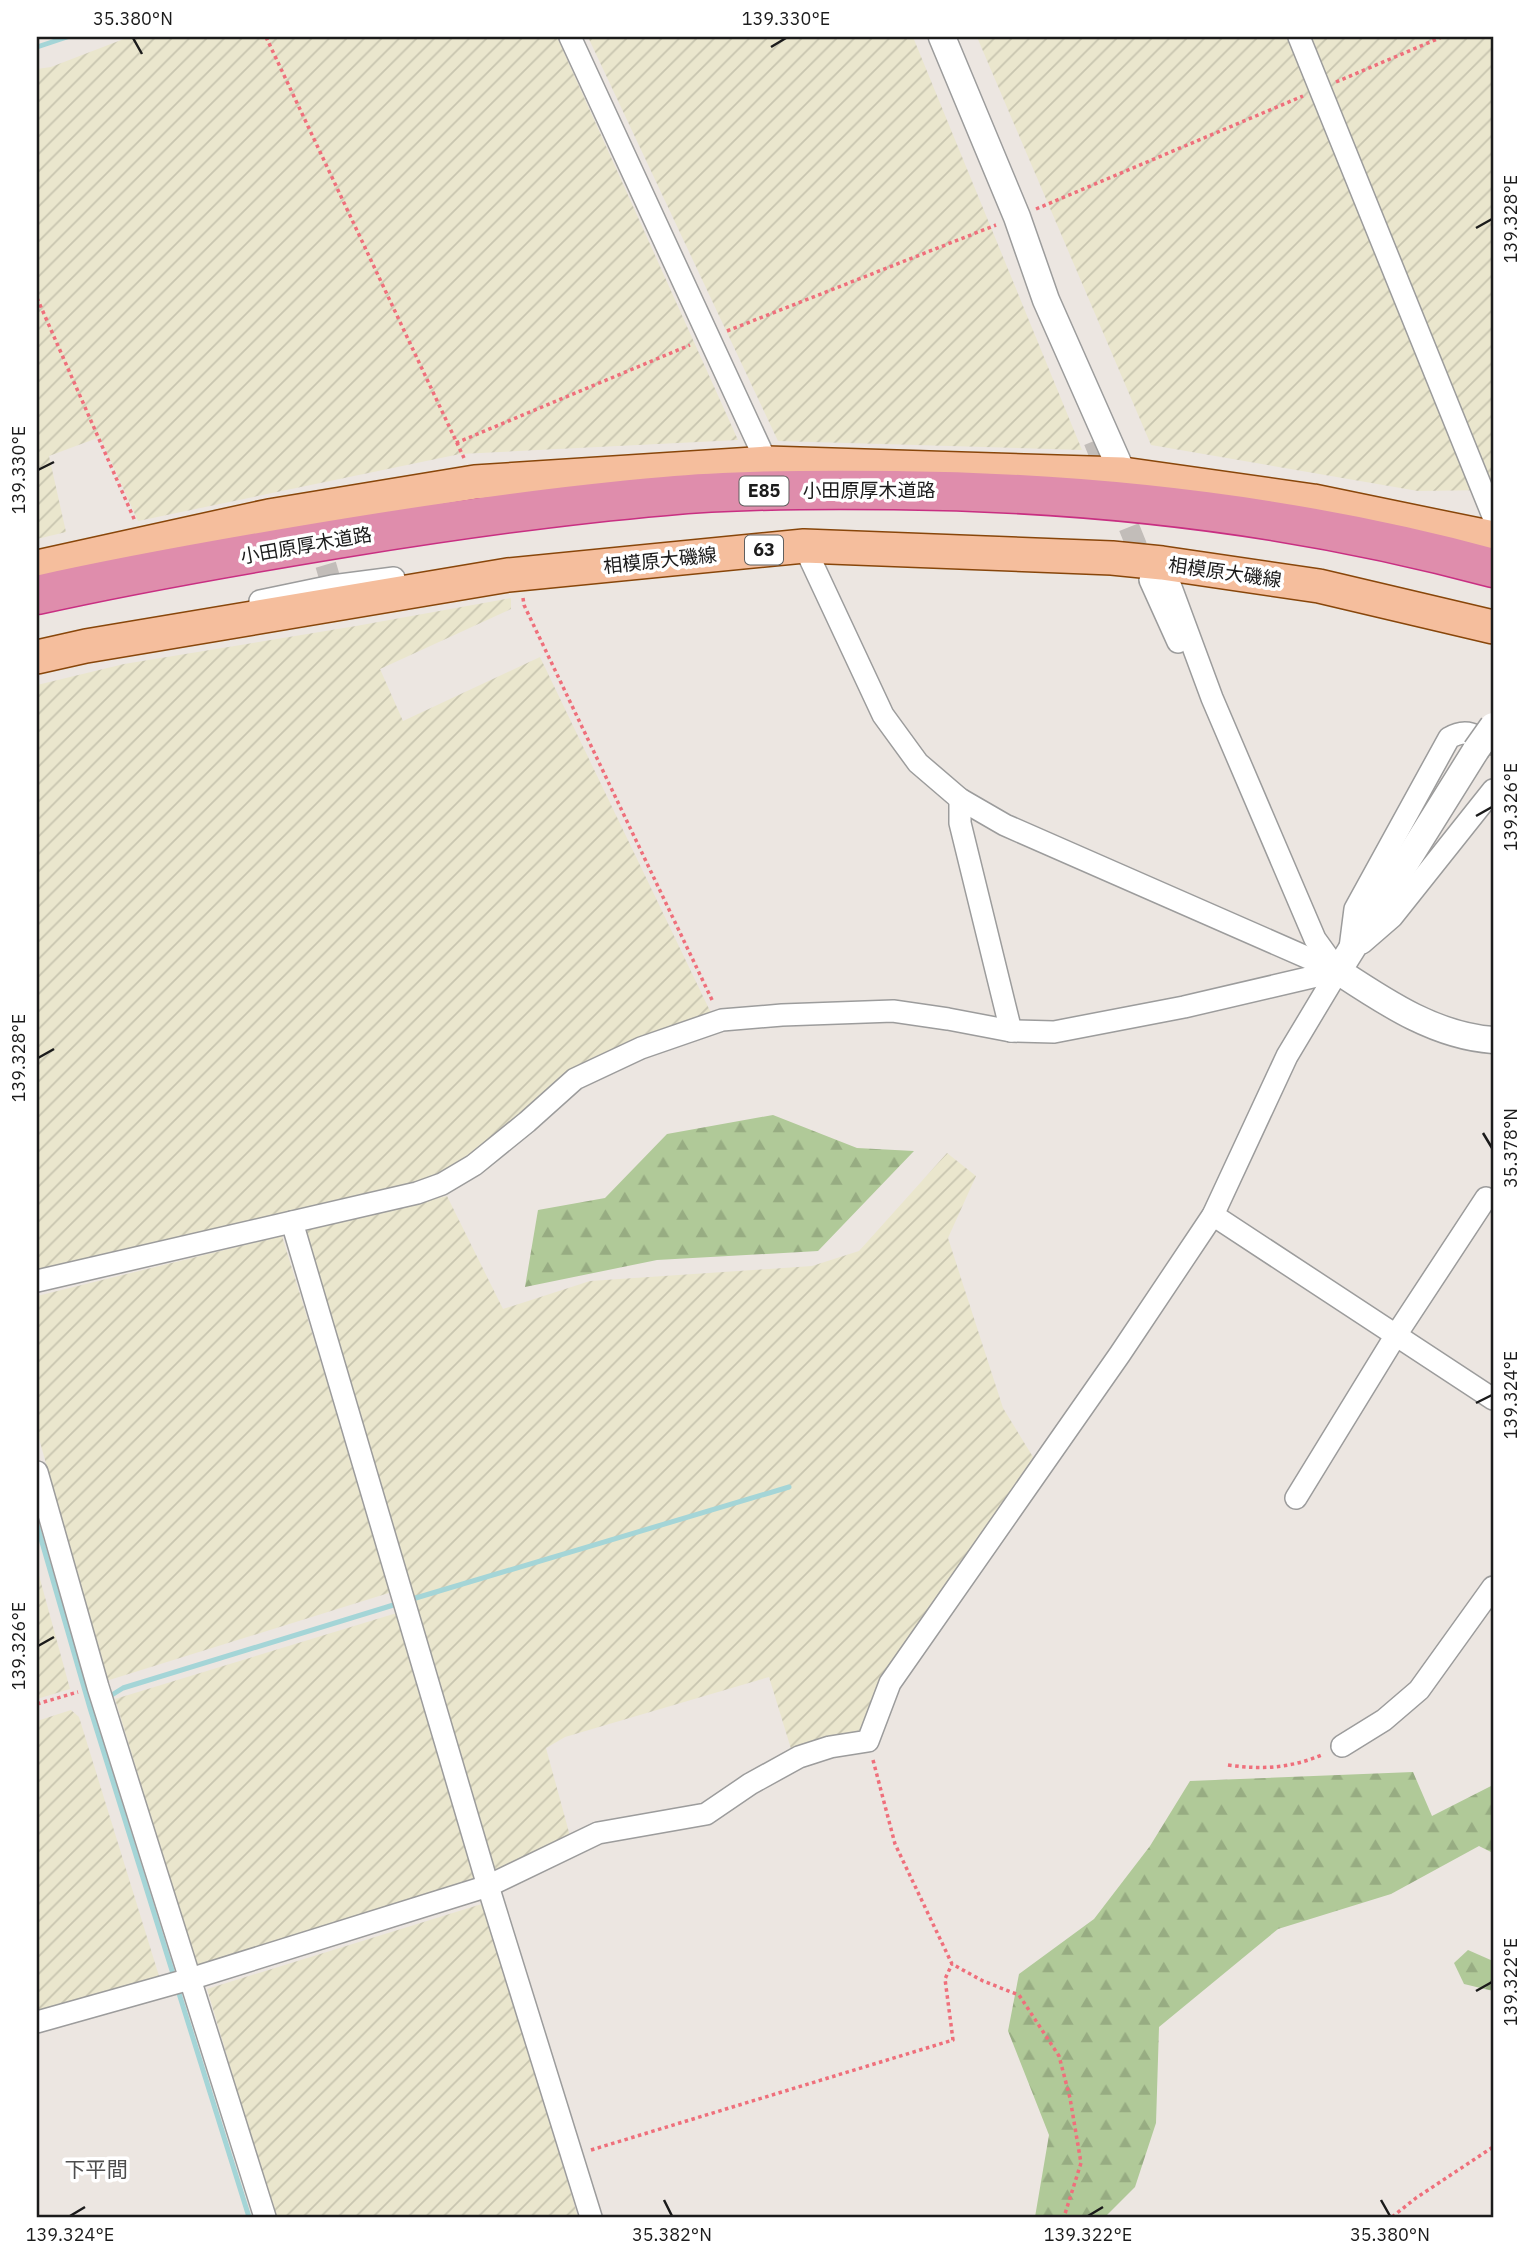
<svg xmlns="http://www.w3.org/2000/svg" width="1530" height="2254" font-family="'IBM Plex Sans','Noto Sans JP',sans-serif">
<defs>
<pattern id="farmland-furrows" width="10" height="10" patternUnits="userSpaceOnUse" patternTransform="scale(1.75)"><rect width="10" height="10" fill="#eae6cd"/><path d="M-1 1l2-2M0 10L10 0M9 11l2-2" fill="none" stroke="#c8c5af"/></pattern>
<pattern id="forest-firs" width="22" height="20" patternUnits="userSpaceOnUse" patternTransform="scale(1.75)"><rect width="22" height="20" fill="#b0c998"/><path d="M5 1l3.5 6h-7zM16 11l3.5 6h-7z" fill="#97ac82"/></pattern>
</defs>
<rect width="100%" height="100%" fill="#ece6e1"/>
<g fill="url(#farmland-furrows)">
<path d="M129 37H557L738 440 460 454 138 521 100 437 49 456 66 532 37 539V69L51 67Z"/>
<path d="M588 37H913L1082 450 778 441Z"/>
<path d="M977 37H1493V490L1418 491 1151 445Z"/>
<path d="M511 598V609L380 669 403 721 540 657 712 1015 636 1043 451 1172 329 1204 37 1270V685L124 664 356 626Z"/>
<path d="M947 1153 976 1176 948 1238 1003 1408 1033 1457 876 1692 860 1730 792 1752 769 1677 565 1737 546 1748 570 1836 493 1873 298 1229 447 1196 503 1309 590 1281 812 1266 859 1251Z"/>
<path d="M282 1236 392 1592 106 1681 37 1431V1296Z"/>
<path d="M37 1568 70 1689 37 1699Z"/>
<path d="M400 1612 480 1884 196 1965 115 1699Z"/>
<path d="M71 1710 79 1717 159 1976 37 2014V1721Z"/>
<path d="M485 1903 578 2217H275L207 1989Z"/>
</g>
<g fill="url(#forest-firs)">
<path d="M773 1115 857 1148 914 1151 818 1251 657 1260 525 1287 538 1210 605 1198 667 1134Z"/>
<path d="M1413 1772 1432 1816 1493 1785V1853L1479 1846 1391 1894 1278 1929 1159 2027 1156 2123 1135 2187 1105 2217H1035L1049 2135 1008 2031 1019 1974 1094 1919 1150 1846 1190 1781Z"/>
<path d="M1468 1950 1493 1961V1991L1464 1984 1454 1963Z"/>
</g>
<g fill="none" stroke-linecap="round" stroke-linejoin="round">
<g stroke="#a4d5d7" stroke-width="5">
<path d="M37 47 67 37"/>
<path d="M37 1525 90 1708 174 1977"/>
<path d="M409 1600 789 1487"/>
<path d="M107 1698 123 1688 400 1603"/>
<path d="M177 1987 249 2217"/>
</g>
<g stroke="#c2bdb9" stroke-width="21" stroke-dasharray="21 10" stroke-linecap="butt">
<path d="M1094 441 1146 569"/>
<path d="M317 535 332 586"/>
</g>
<defs>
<g id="minor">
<path d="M570 37 767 463"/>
<path d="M1299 37 1493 516"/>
<path d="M804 546 883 715 918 763 960 799 1005 825 1338 971"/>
<path d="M1162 563 1212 698 1315 939 1338 971"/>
<path d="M1150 580 1178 642"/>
<path d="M260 601 332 586 394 578"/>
<path d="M960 799V823L1011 1031"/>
<path d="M1362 943 1392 917 1493 790"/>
<path d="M1350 948 1355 909 1449 738C1467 727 1476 736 1493 744"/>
<path d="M1213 1215 1493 1399"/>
<path d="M292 1222 488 1886 591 2217"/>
<path d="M37 1281 417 1193 442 1184 474 1165 527 1122 575 1079 641 1048 722 1020 782 1015 893 1011 948 1019 1011 1031 1054 1032 1184 1007 1338 971"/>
<path d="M37 1472 98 1687 265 2217"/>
<path d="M1296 1498 1396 1335 1486 1198"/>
<path d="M1342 1746 1384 1720 1419 1690 1493 1587"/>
<path d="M37 2022 190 1979 488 1886 598 1833 706 1814 750 1784 799 1757 830 1747 868 1741 890 1683 1120 1354 1213 1215 1287 1056 1338 971"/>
</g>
<g id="tertiary">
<path d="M942 37 1017 217 1046 300 1123 474"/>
<path d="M1476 750 1338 971C1385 1002 1435 1036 1493 1040"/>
</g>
<g id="primary">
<path d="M37 567 269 516 475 482 767 463 1123 474 1313 501 1493 538"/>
<path d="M37 657 86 646 508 575 804 546 1112 558 1162 563 1319 586 1493 627"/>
</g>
<path id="motorway" d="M37 595C140 572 245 554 349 537 454 520 559 505 665 496 740 489 818 489 894 490 1095 492 1298 515 1493 568"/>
</defs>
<use href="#minor" stroke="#9c9c9c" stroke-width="24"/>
<use href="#tertiary" stroke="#9c9c9c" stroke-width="29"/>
<use href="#primary" stroke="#88460a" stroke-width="36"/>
<use href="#motorway" stroke="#c82f82" stroke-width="41"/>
<g stroke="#ef6f7b" stroke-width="3.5" stroke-dasharray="3.5 3.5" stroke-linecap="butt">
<path d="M266 37 464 458"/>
<path d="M1336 82 1442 37"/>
<path d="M1036 209 1303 96"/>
<path d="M37 298 135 521"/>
<path d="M727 331 996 225"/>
<path d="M456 443 690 345"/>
<path d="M523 598 524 605 713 1002"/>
<path d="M37 1704 78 1692"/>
<path d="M873 1760 895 1844 952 1964 983 1981 1019 1995 1059 2056 1070 2098 1081 2163 1064 2217"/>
<path d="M1228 1765C1263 1770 1292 1768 1324 1754"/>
<path d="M591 2150 953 2040 945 1979 952 1964"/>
<path d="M1392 2217 1416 2198 1493 2147"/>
</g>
<use href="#minor" stroke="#fff" stroke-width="21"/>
<use href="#tertiary" stroke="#fff" stroke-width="26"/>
<use href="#primary" stroke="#f5be9d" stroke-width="33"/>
<use href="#motorway" stroke="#df8dac" stroke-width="38"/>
<defs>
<path id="tertiary-bridge" d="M1476 750 1493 726"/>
</defs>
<use href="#tertiary-bridge" stroke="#9c9c9c" stroke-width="29" stroke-linecap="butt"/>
<use href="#tertiary-bridge" stroke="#fff" stroke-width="26"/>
</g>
<path fill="none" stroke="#1b1b1b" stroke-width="2.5" d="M133 38 142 54M771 47 786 38M1476 228 1492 219M38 470 54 462M1476 816 1492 807M38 1058 54 1049M1483 1133 1492 1148M1476 1403 1492 1395M38 1646 54 1637M1476 1991 1492 1982M664 2200 672 2216M1381 2200 1390 2216M70 2216 85 2207M1088 2216 1103 2207"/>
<g text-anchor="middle" stroke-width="7" stroke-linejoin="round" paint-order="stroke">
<g fill="#fff" stroke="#5f5f5f" stroke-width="2">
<rect x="739.5" y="476.5" width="49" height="29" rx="5"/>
<rect x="745" y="535.5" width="38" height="29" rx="5"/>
</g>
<g font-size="18" font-weight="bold" fill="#1b1b1b">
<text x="764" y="497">E85</text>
<text x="764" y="556">63</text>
</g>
<g font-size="19" fill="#1b1b1b" stroke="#fff">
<text x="869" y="497">小田原厚木道路</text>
<text transform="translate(306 545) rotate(-10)" y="7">小田原厚木道路</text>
<text transform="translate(660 560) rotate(-6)" y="7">相模原大磯線</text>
<text transform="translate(1225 572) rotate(8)" y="7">相模原大磯線</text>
</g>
<g font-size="21" fill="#4e4e4e" stroke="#fff">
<text x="96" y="2177">下平間</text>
</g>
</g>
<rect width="1530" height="2254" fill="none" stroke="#ffffff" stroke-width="77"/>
<rect x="38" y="38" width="1454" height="2178" fill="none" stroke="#1b1b1b" stroke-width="2.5"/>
<g font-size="18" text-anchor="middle" fill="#1b1b1b">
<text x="133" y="25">35.380°N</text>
<text x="786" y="25">139.330°E</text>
<text transform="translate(1511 219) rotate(-90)" y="6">139.328°E</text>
<text transform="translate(19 470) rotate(-90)" y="6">139.330°E</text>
<text transform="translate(1511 807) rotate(-90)" y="6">139.326°E</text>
<text transform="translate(19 1058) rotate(-90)" y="6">139.328°E</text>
<text transform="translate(1511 1148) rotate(-90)" y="6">35.378°N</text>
<text transform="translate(1511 1395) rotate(-90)" y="6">139.324°E</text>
<text transform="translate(19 1646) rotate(-90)" y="6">139.326°E</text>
<text transform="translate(1511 1982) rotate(-90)" y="6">139.322°E</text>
<text x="70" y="2241">139.324°E</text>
<text x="672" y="2241">35.382°N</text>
<text x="1088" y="2241">139.322°E</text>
<text x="1390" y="2241">35.380°N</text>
</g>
</svg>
